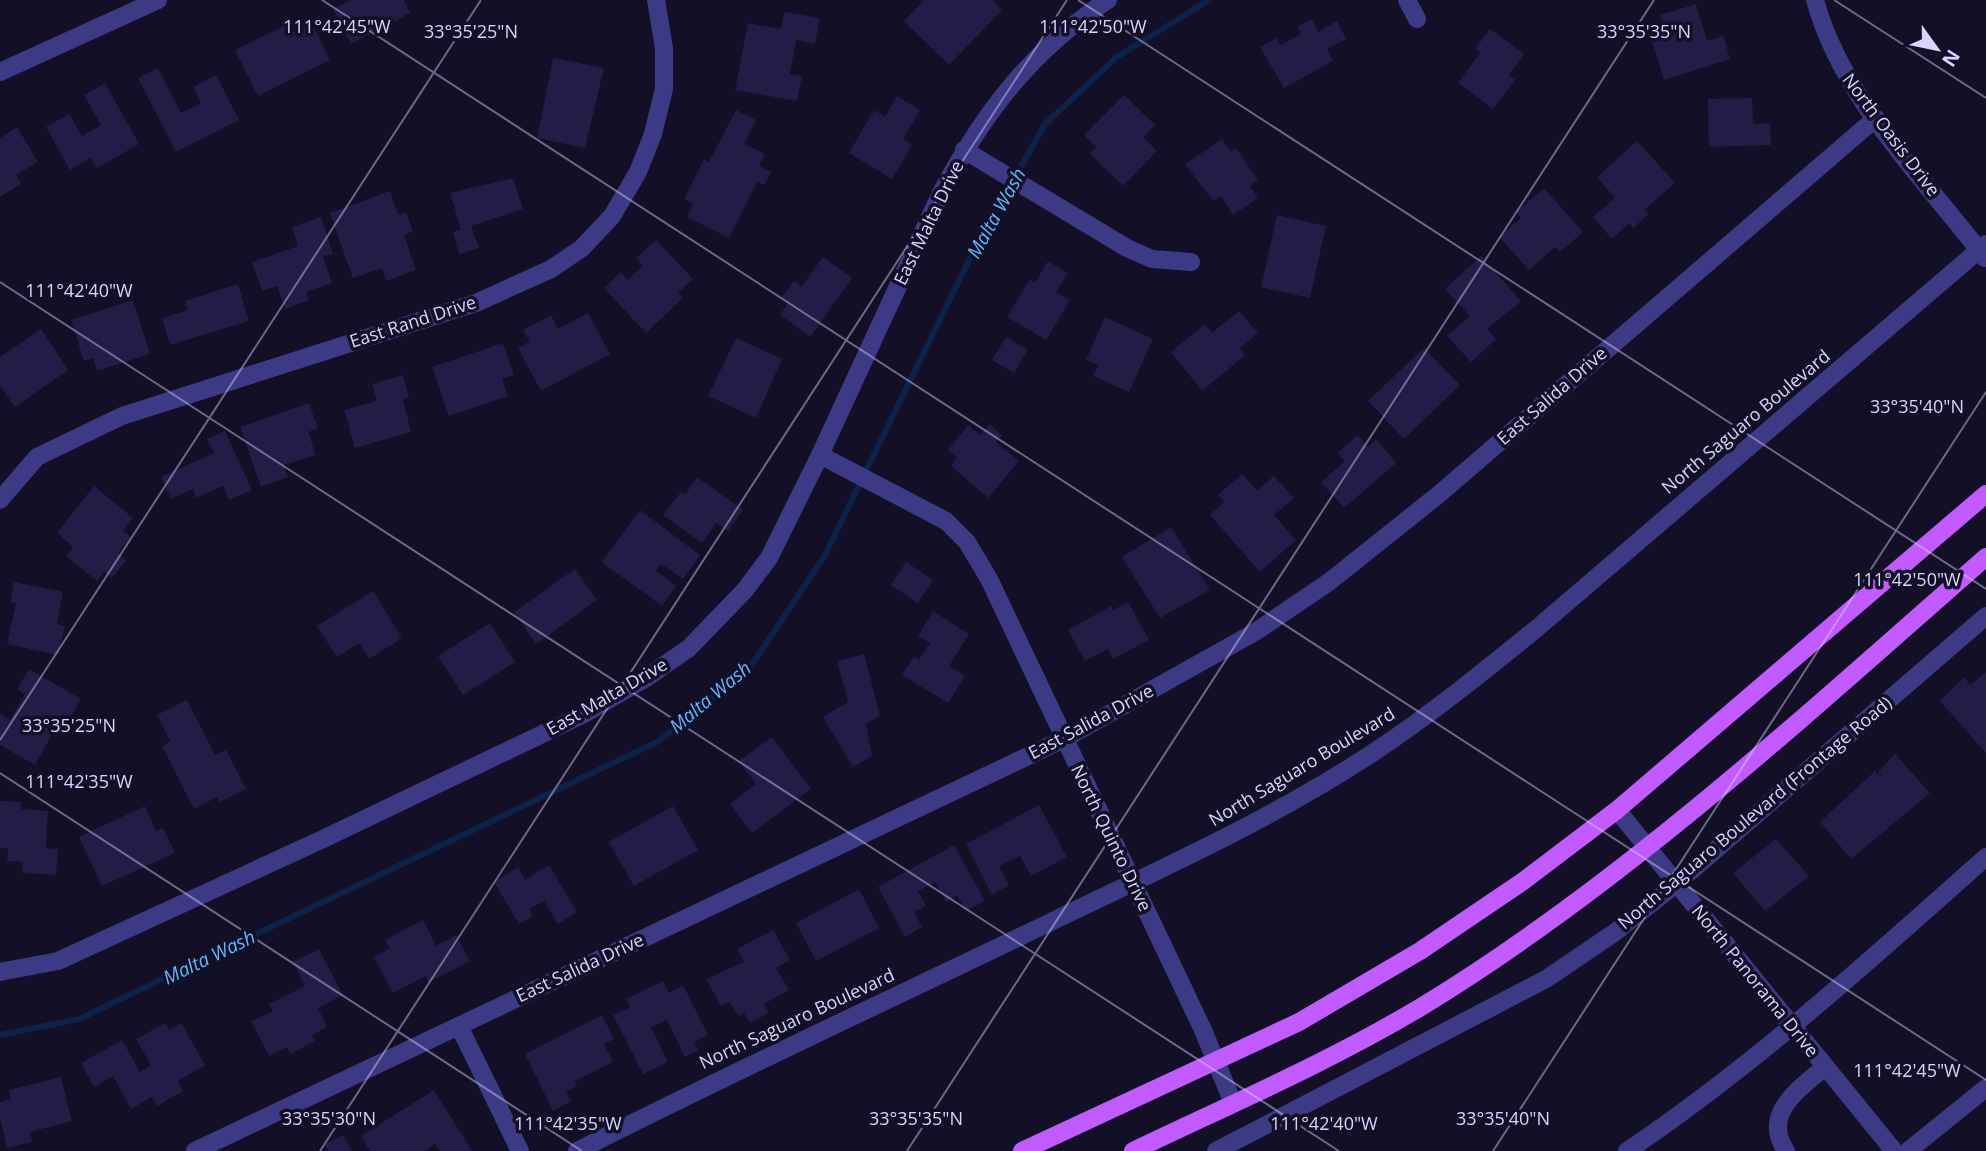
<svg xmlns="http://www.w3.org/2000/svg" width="1986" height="1151" font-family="'Open Sans',sans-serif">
<rect width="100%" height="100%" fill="#130f26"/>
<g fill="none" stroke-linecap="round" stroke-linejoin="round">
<path stroke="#0c2248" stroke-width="6" d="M0 1035 79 1019 659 741 749 669 824 557 971 256 1045 124 1117 57 1209 0"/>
</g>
<g fill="#241b47">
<path d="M351 0H404L410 13 351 44 333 9Z"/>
<path d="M924 0H992L1002 10 949 65 904 21Z"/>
<path d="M1696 4 1707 41 1723 36 1730 59 1664 80 1652 41 1667 36 1660 15Z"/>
<path d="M784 12 820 18 815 44 796 40 790 74 802 76 797 101 735 90 748 23 781 29Z"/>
<path d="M1312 19 1318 32 1337 21 1346 39 1327 49 1333 61 1284 88 1260 47 1277 38 1281 45 1301 34 1297 27Z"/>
<path d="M312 23 330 60 258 96 235 50 288 24 293 32Z"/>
<path d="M1490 29 1524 54 1509 75 1515 80 1493 109 1458 83 1480 53 1475 49Z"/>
<path d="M553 58 604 68 585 148 537 138Z"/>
<path d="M158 68 181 113 201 103 193 87 216 75 239 120 176 152 138 78Z"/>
<path d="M105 83 139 144 97 168 91 158 70 170 46 127 69 114 82 136 101 125 84 95Z"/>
<path d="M1124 95 1155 125 1143 137 1157 151 1123 186 1090 154 1096 147 1084 135Z"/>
<path d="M897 96 920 110 903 139 912 145 892 179 849 153 874 110 885 117Z"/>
<path d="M1752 98 1753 124 1770 123 1771 145 1709 147 1708 99Z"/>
<path d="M736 110 756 120 744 144 765 154 759 166 771 172 764 185 757 182 729 238 687 217 693 204 684 199 704 159 709 162Z"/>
<path d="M17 127 38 162 16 175 21 184 0 197V138Z"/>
<path d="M1222 139 1231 152 1236 148 1258 180 1250 186 1258 198 1233 215 1221 196 1213 201 1185 164Z"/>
<path d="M1637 141 1675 183 1645 209 1649 214 1633 228 1629 223 1612 239 1593 217 1615 198 1597 177Z"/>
<path d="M513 178 523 209 471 226 479 248 459 254 453 232 461 230 450 193Z"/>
<path d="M1544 188 1583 232 1560 252 1555 247 1529 270 1499 237 1521 218 1516 212Z"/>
<path d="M390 191 398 215 406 212 413 231 404 235 416 270 386 281 382 268 353 278 330 213Z"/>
<path d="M1277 215 1326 226 1310 298 1261 287Z"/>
<path d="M321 217 333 254 323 257 332 283 306 292 309 300 285 309 277 286 262 291 252 262 298 246 292 227Z"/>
<path d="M656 240 693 279 678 293 683 298 646 333 604 288 621 272 628 280 643 265 636 258Z"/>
<path d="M1481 256 1521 301 1487 329 1496 339 1471 362 1447 336 1470 316 1445 289Z"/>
<path d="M823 257 852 278 810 337 780 315 788 303 781 298 794 281 802 286Z"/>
<path d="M1048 261 1068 273 1056 292 1070 300 1046 340 1007 317 1030 279 1035 283Z"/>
<path d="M238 284 249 321 170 345 162 318 188 310 185 301Z"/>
<path d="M133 300 150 354 97 371 93 358 84 361 71 320Z"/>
<path d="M1239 311 1258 333 1240 348 1245 355 1202 391 1171 352 1205 324 1212 333Z"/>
<path d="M588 313 610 354 541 391 518 348 530 342 523 330 551 315 558 329Z"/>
<path d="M1105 317 1153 339 1129 392 1093 376 1098 365 1086 360Z"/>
<path d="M41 329 68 370 15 407 0 386V357Z"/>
<path d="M1006 337 1028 350 1014 373 992 360Z"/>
<path d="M736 338 782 359 756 418 708 396Z"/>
<path d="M503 343 514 375 502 379 508 396 449 416 432 367Z"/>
<path d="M1424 348 1460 385 1404 439 1368 401Z"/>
<path d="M403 375 409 398 403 400 411 432 355 448 344 410 377 401 372 384Z"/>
<path d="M309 403 318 429 308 432 316 455 284 465 288 477 261 487 240 427Z"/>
<path d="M989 424 1002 435 996 442 1019 461 988 498 951 466 957 458 948 450 968 425 980 435Z"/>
<path d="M225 431 252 490 229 500 223 486 196 498 193 489 171 499 161 477 214 453 207 439Z"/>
<path d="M1357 435 1368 447 1376 439 1396 463 1344 508 1321 482 1345 461 1338 453Z"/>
<path d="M1242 474 1257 490 1274 476 1294 498 1274 515 1296 540 1260 572 1210 515 1224 502 1218 495Z"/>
<path d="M697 477 743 510 728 531 716 523 702 543 663 515 681 492 685 495Z"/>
<path d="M94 486 133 518 123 531 131 537 118 553 126 560 112 578 104 572 97 581 66 556 73 547 57 533Z"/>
<path d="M640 510 700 555 683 579 661 564 656 571 676 586 662 606 602 562Z"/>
<path d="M1171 527 1210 590 1160 618 1122 557Z"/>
<path d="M906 562 933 580 918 603 891 585Z"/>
<path d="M575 569 597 600 536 644 514 612Z"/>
<path d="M14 582 63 592 57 624 65 626 58 655 7 644 16 603 10 602Z"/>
<path d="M373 591 402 638 369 659 359 643 337 657 317 626Z"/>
<path d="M1128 602 1149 640 1113 659 1108 649 1085 661 1068 630 1111 606 1113 610Z"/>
<path d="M933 611 969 634 949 666 965 676 948 703 902 675 914 657 919 660 930 643 918 636Z"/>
<path d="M490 623 515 662 463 695 438 656Z"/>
<path d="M864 654 880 716 866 724 872 756 853 767 823 717 848 702 837 661Z"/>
<path d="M29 669 81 699 69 720 62 716 35 765 0 745V714L10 720 25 694 17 689Z"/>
<path d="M1986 672V753L1940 701 1964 677 1970 685Z"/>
<path d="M187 700 215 755 226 750 246 789 220 802 217 797 194 809 162 746 170 741 157 715Z"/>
<path d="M772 737 811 789 752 833 730 804 756 784 739 761Z"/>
<path d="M1895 754 1930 793 1851 859 1820 822 1875 771 1885 780 1878 772Z"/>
<path d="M0 801 21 802V809L48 811 46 848 58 849 56 875 22 873 23 862 7 861 8 848H0Z"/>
<path d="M1039 805 1067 857 1031 876 1020 856 999 866 1009 885 992 895 966 844Z"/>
<path d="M145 806 156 831 163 828 175 853 102 886 79 837Z"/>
<path d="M673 806 698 850 634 886 609 842Z"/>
<path d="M1776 839 1809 876 1765 911 1733 873Z"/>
<path d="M954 845 985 901 966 911 957 895 946 902 935 882 918 891 926 906 914 912 922 927 905 937 878 887Z"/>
<path d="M549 865 577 912 558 924 544 901 529 909 533 916 519 924 494 882 518 867 525 880Z"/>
<path d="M859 889 879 928 816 961 796 923Z"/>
<path d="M423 920 436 946 456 935 470 961 429 982 426 976 393 993 374 957 390 948 385 940Z"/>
<path d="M773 930 790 960 776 968 789 990 764 1004 769 1013 750 1023 744 1013 738 1016 730 1002 721 1006 706 979 744 962 737 949Z"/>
<path d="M319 949 343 995 318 1008 327 1027 312 1035 315 1041 291 1054 287 1047 269 1056 251 1021 273 1011 269 1004 305 986 293 962Z"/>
<path d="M663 981 669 993 683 985 708 1035 694 1042 698 1050 685 1057 667 1020 651 1027 668 1062 643 1074 613 1015 630 1007 626 999Z"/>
<path d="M602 1015 614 1039 604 1044 613 1062 575 1081 577 1086 566 1092 571 1101 553 1111 525 1054Z"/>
<path d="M165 1023 169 1030 181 1023 205 1065 178 1081 183 1091 157 1106 152 1097 131 1109 113 1076 94 1087 81 1063 122 1040 140 1072 151 1065 136 1039Z"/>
<path d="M61 1077 72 1121 30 1132 32 1142 7 1148 0 1118V1102L11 1099 9 1090Z"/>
<path d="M434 1090 472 1151H440L435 1144 425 1151H370L361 1136Z"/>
<path d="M343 1135 352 1151H328L325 1144Z"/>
</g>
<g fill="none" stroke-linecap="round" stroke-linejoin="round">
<g stroke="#3d3a85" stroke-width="18">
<path d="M1407 0 1417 19"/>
<path d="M1815 0C1842 99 1924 178 1985 258"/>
<path d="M0 72 158 0"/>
<path d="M964 150 1127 248 1152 259 1191 262"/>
<path d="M820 455 946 521 967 542 989 579 1203 1030 1233 1103"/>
<path d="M0 500 37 457 122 416 476 303 551 269 582 248 612 216 638 172 653 134 664 89V48L656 0"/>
<path d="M1617 810 1894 1151"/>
<path d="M0 972 58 961 323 839 584 714 646 678 689 648 745 590 769 558 820 455 942 191C985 111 1032 50 1108 0"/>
<path d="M459 1026 520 1151"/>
<path d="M195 1151 1064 739 1255 632 1329 582 1438 495 1876 118"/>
<path d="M577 1151C735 1071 897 996 1057 919 1165 867 1274 818 1374 752 1430 715 1483 672 1536 629L1986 244"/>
<path d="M1216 1151 1546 979 1614 933 1676 884 1986 616"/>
<path d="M1627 1151C1756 1064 1870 960 1986 857"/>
<path d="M1786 1151C1761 1114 1799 1089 1825 1067"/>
<path d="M1908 1151 1986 1088"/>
</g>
<g stroke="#c25bff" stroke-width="18">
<path d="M1022 1151 1299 1022 1420 951 1522 882 1617 810 1986 494"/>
<path d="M1133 1151C1229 1105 1329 1062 1421 1007 1623 884 1808 713 1986 557"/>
</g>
</g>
<path fill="none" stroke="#d9d4ff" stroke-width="2" stroke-opacity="0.45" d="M322 0 1986 1080M1078 0 1986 589M1834 0 1986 98M0 282 1339 1151M0 740 481 0M0 773 582 1151M320 1151 1067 0M907 1151 1654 0M1493 1151 1986 392"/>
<g text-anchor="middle" stroke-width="7" stroke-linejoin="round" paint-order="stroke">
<g font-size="18" fill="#d9d4ff" stroke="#130f26">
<text transform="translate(1891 135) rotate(53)" y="6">North Oasis Drive</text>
<text transform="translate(929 223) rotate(-64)" y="6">East Malta Drive</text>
<text transform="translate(413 322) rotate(-18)" y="6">East Rand Drive</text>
<text transform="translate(1552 396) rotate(-41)" y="6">East Salida Drive</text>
<text transform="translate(1746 422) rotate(-40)" y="6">North Saguaro Boulevard</text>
<text transform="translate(607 697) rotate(-30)" y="6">East Malta Drive</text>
<text transform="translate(1091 722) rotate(-28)" y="6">East Salida Drive</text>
<text transform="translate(1302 767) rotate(-31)" y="6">North Saguaro Boulevard</text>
<text transform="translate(1755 813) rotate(-40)" y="6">North Saguaro Boulevard (Frontage Road)</text>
<text transform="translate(1111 838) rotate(64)" y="6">North Quinto Drive</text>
<text transform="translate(580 968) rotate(-25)" y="6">East Salida Drive</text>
<text transform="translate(1755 981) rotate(51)" y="6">North Panorama Drive</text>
<text transform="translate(797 1019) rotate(-25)" y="6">North Saguaro Boulevard</text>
</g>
<g font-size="19" font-style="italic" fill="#62b6ff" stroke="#130f26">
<text transform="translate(996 213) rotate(-61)" y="7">Malta Wash</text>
<text transform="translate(710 697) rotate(-40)" y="7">Malta Wash</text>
<text transform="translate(209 957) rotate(-26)" y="7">Malta Wash</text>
</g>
</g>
<g font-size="18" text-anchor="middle" fill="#d9d4ff" stroke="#130f26" stroke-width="7" stroke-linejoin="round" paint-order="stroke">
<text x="337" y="33">111°42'45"W</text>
<text x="1093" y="33">111°42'50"W</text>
<text x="471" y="38">33°35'25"N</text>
<text x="1644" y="38">33°35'35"N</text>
<text x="79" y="297">111°42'40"W</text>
<text x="1917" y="413">33°35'40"N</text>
<text x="1907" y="586">111°42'50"W</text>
<text x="69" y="732">33°35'25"N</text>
<text x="79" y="788">111°42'35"W</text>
<text x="1907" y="1077">111°42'45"W</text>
<text x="329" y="1125">33°35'30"N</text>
<text x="916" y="1125">33°35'35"N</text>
<text x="1503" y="1125">33°35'40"N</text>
<text x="568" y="1130">111°42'35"W</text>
<text x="1324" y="1130">111°42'40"W</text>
</g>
<g transform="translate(1937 49) rotate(123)" stroke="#130f26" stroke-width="5" paint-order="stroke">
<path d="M0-5L12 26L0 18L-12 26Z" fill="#d9d4ff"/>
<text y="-10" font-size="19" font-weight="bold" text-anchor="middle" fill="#d9d4ff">N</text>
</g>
</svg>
